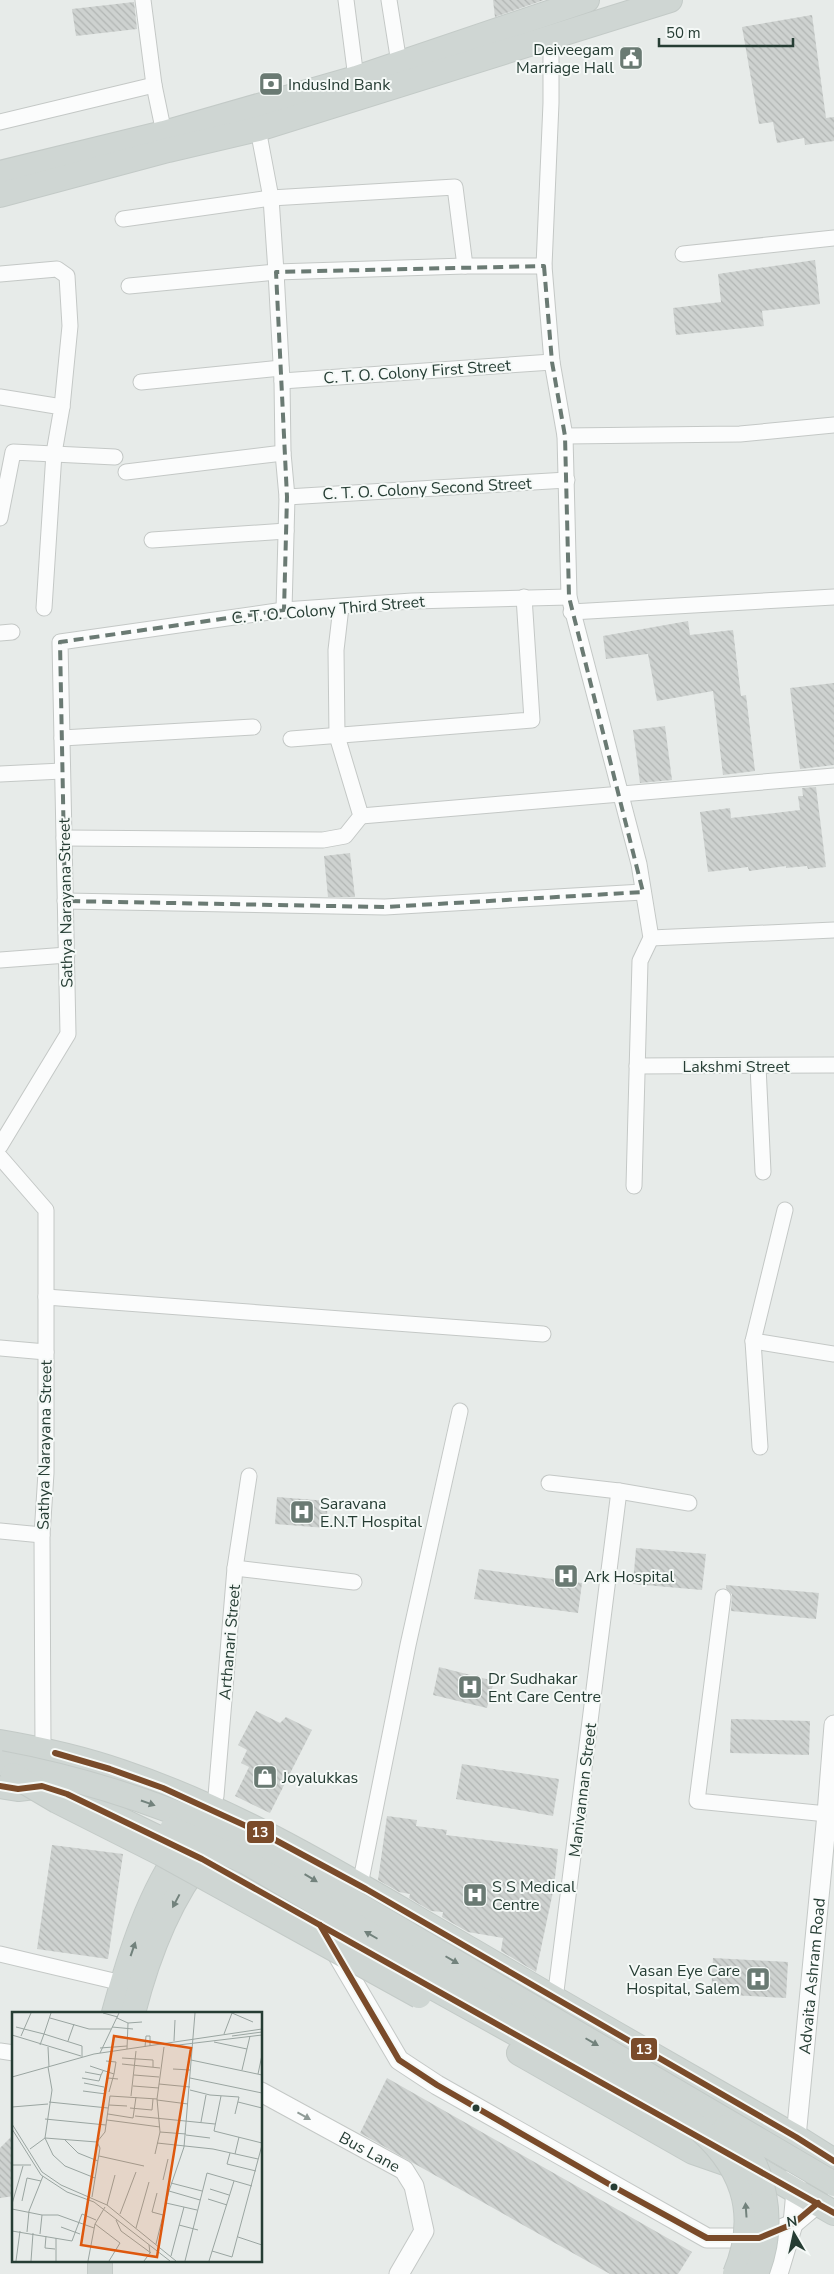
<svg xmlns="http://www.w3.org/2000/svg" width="834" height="2274" font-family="'Nunito Sans',sans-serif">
<defs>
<pattern id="building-back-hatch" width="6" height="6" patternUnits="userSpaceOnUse" patternTransform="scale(1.25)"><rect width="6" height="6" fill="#ced2d0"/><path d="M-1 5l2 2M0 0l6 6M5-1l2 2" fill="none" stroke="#b1b5b3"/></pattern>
</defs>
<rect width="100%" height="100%" fill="#e7ebe9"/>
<g fill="url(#building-back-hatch)">
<path d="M493 0H544L495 17Z"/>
<path d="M134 2 137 29 76 36 72 9Z"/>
<path d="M812 15 826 118 834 117V141L805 145 804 138 777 143 773 122 759 124 742 27Z"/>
<path d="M815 260 820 304 762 311 764 326 676 335 673 308 721 302 718 274Z"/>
<path d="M688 621 690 635 733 630 741 696 746 695 755 771 723 775 713 691 657 701 648 654 606 659 603 636Z"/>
<path d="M834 683V765L800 769 790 688Z"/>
<path d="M665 726 672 780 640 783 633 730Z"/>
<path d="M816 787 826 867 808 869 807 866 786 868V866L749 871 748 867 708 872 700 812 730 808 731 818 800 810 798 796H803L802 788Z"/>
<path d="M350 853 355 897H328L324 856Z"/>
<path d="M277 1497 328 1501 326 1528 275 1524Z"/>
<path d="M636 1548 706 1554 702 1590 633 1584Z"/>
<path d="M479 1569 582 1583 578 1613 474 1599Z"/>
<path d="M726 1585 819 1593 816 1619 731 1611 732 1594 726 1588Z"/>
<path d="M439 1667 494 1681 487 1708 433 1695Z"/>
<path d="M256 1711 280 1723 286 1717 312 1730 270 1813 235 1796 249 1767 241 1763 247 1750 238 1745Z"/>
<path d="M731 1719 810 1721 809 1755 730 1753Z"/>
<path d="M462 1764 559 1779 553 1816 456 1799Z"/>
<path d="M387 1816 417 1820 416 1826 447 1830 446 1835 558 1849 554 1887 536 1972 501 1951 503 1938 468 1932 442 1917 443 1912 431 1911 409 1898 410 1894 399 1892 378 1880Z"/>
<path d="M52 1845 123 1854 108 1959 37 1949Z"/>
<path d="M713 1958 788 1962 786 1998 711 1994Z"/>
<path d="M387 2078 692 2252 678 2274H610L360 2133Z"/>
<path d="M14 2134V2196L0 2198V2148Z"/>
</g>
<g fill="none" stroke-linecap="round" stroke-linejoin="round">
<defs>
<g id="minor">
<path d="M143 0 154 85 164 133"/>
<path d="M346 0 356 78"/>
<path d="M389 0 399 63"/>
<path d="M551 37V103L544 266 552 362 565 436 569 597 639 864 651 938 640 961 634 1186"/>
<path d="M0 122 154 85"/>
<path d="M258 129 271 198 276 272 282 381 283 453 287 497 284 610"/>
<path d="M123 219 271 198 455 187 465 266"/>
<path d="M683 254 834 238"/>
<path d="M0 274 57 269 67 276 70 326 62 407"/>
<path d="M129 286 276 272 465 266H544"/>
<path d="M282 381 552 362"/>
<path d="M141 382 281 368"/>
<path d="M0 397 62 407 54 453 44 608"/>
<path d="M565 436 740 434 834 425"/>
<path d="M126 472 283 453"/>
<path d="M287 497 567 480"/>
<path d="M0 518 13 452 115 457"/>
<path d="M152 540 286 531"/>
<path d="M571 612 834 597"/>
<path d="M0 633 12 632"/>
<path d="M62 738 253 727"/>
<path d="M291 739 532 720 524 597"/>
<path d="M0 774 62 771"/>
<path d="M361 816 834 776"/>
<path d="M64 838 323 840 345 836 361 816 337 736 336 650 341 607"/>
<path d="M65 901 385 907 643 892"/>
<path d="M651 938 834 930"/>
<path d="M0 960 67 955"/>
<path d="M637 1066 834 1065"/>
<path d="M758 1066 763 1172"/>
<path d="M0 1146 68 1034 60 642 284 610 412 601 569 597"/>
<path d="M0 1157 46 1210V1473L42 1535 43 1750"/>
<path d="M46 1297 543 1334"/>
<path d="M753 1341 834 1354"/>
<path d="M0 1348 46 1352"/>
<path d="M760 1447 753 1341 785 1210"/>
<path d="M549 1483 619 1491 689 1503"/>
<path d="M0 1531 42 1535"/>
<path d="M235 1568 354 1582"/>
<path d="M723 1597 697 1801 827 1814"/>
<path d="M210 1807 216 1796 235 1568 249 1476"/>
<path d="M360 1885 408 1645 460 1411"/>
<path d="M0 1954 122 1983"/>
<path d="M555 1999 619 1491"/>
<path d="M0 2051 14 2053"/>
</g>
<g id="tertiary">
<path d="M334 1949 399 2060 437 2085 707 2238H759L793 2224 818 2203"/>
<path id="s1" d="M261 2092 404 2170 414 2186 424 2231 399 2274"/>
<path id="s2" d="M778 2274 793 2224 796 2191V2137L827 1814 834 1725"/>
</g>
<g id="primary">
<path d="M0 173 164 133 356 78 587 0"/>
<path d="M0 195 168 150 258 129 670 0"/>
<path d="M0 1742C41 1749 82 1758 122 1772 247 1814 360 1886 473 1951 580 2014 688 2075 796 2137L834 2161"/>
<path d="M0 1786 18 1789 43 1786"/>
<path d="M74 1797 202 1859 549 2052"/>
<path d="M114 2013C130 1954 149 1893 185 1843"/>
<path d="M133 2013C147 1958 169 1899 205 1855"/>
<path d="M519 2053 693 2152 739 2168"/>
<path d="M744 2161 834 2213"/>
<path d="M100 2260V2274"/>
</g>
</defs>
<use href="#minor" stroke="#c4c8c6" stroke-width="17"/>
<use href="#tertiary" stroke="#c4c8c6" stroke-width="21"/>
<use href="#primary" stroke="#c3cac7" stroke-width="26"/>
<use href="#minor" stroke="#fbfcfc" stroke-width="15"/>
<use href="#tertiary" stroke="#fbfcfc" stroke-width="19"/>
<use href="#primary" stroke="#cfd6d3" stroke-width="24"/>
<defs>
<g id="primary-bridge">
<path d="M0 1763C98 1781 193 1815 282 1860L834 2184"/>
<path d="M13 1775 57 1801 162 1854 419 1996"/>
<path d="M172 1829 246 1862 691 2122C742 2163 761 2212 735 2274"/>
<path d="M726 2127C768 2163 776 2225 756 2274"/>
</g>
</defs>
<use href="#primary-bridge" stroke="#c3cac7" stroke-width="26" stroke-linecap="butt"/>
<use href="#primary-bridge" stroke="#cfd6d3" stroke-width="24"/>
<defs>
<g id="bus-1">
<path d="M55 1753 110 1769 163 1788 266 1835 366 1889 796 2137 834 2161"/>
<path d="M0 1786 18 1789 42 1786 67 1794 202 1859 834 2213"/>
<path d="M320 1925 399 2060 437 2085 614 2187 707 2238H759L793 2224 818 2203"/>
</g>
</defs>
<use href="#bus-1" stroke="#f5f9f7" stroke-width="10"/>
<use href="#bus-1" stroke="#7a4b2a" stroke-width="6"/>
</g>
<defs><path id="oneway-solid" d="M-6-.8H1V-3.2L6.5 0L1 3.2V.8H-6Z" transform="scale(1.25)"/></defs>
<g fill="#72827c">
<use href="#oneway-solid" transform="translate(148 1803) rotate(19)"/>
<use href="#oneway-solid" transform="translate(311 1878) rotate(31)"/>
<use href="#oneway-solid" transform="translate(176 1901) rotate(118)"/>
<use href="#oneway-solid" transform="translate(371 1935) rotate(-150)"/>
<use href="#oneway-solid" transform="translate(133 1949) rotate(-71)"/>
<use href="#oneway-solid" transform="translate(452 1960) rotate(30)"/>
<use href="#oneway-solid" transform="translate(592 2042) rotate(30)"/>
<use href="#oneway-solid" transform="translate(746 2210) rotate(-94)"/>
</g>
<use fill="#909c98" href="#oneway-solid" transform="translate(304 2116) rotate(29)"/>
<path fill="none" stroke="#6a7a73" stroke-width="4" stroke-dasharray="10 6" stroke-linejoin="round" d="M544 266 552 362 565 436 569 597 643 892 385 907 65 901 60 642 284 610 287 497 276 272Z"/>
<defs>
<symbol id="civic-square" viewBox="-11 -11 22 22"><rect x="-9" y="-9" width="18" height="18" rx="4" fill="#6a7a73" stroke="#f5f9f7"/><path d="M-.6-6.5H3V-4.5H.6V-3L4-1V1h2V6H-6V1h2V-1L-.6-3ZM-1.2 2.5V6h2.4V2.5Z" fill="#fff"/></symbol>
<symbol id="bank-square" viewBox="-11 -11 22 22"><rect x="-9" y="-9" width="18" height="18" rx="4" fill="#6a7a73" stroke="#f5f9f7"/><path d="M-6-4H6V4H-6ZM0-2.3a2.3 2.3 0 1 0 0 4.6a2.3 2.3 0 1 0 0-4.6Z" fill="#fff"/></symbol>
<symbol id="hospital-square" viewBox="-11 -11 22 22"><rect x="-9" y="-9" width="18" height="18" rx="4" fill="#6a7a73" stroke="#f5f9f7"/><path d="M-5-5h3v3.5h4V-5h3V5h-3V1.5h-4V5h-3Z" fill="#fff"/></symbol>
<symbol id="shop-square" viewBox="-11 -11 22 22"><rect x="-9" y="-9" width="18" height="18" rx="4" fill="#6a7a73" stroke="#f5f9f7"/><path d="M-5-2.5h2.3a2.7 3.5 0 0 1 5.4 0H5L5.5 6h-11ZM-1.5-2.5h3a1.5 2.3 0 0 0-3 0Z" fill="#fff"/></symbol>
</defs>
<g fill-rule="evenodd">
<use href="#civic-square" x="617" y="44" width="28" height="28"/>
<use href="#bank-square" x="257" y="70" width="28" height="28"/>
<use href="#hospital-square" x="288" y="1498" width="28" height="28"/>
<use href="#hospital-square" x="552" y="1562" width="28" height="28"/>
<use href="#hospital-square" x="456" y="1673" width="28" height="28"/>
<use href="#shop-square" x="251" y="1763" width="28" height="28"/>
<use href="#hospital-square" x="461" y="1881" width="28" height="28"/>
<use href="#hospital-square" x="744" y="1965" width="28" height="28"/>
</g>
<g fill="#263d34" stroke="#f5f9f7" stroke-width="2">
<circle cx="476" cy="2108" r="4.5"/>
<circle cx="614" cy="2187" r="4.5"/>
</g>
<g text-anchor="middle" stroke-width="4" stroke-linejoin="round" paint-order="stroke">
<g font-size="16" fill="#263d34" stroke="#f5f9f7" text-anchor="start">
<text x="614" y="55" text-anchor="end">Deiveegam<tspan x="614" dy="18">Marriage Hall</tspan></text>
<text x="288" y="90">IndusInd Bank</text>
<text x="320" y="1509">Saravana<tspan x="320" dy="18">E.N.T Hospital</tspan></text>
<text x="584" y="1582">Ark Hospital</text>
<text x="488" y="1684">Dr Sudhakar<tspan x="488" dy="18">Ent Care Centre</tspan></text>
<text x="282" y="1783">Joyalukkas</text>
<text x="492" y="1892">S S Medical<tspan x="492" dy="18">Centre</tspan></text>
<text x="740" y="1976" text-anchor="end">Vasan Eye Care<tspan x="740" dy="18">Hospital, Salem</tspan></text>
</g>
<g font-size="16" fill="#263d34" stroke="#f5f9f7">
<text transform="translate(417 371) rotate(-4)" y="6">C. T. O. Colony First Street</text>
<text transform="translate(427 488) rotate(-3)" y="6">C. T. O. Colony Second Street</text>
<text transform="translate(328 609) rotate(-5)" y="6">C. T. O. Colony Third Street</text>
<text transform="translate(65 903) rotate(-91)" y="6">Sathya Narayana Street</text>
<text x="736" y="1072">Lakshmi Street</text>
<text transform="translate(44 1445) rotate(-89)" y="6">Sathya Narayana Street</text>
<text transform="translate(229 1642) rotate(-85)" y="6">Arthanari Street</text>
<text transform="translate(582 1790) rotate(-83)" y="6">Manivannan Street</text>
<text dy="6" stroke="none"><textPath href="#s2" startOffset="301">Advaita Ashram Road</textPath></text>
<text dy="6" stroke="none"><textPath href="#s1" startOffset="124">Bus Lane</textPath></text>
</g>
</g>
<g transform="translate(12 2012)">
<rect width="250" height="250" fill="#e7ebe9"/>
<path fill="none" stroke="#9aa5a1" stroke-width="1" d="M39 1 32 22 70 34V45M91 1 106 5M220 1 241 10M38 6 77 17H99M105 6 116 11 130 10M4 15 32 22 28 33M100 15 121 17M212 22 220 1M0 23 69 44M9 24 19 1M220 24 250 20M56 29 62 12M162 29 163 8M202 30 235 37M158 34 250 23M36 35 37 55M133 35 134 24H138V34M88 36 115 34M115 37 116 11M88 41 107 1M110 46 141 48V55M179 48 250 63M94 49 104 50 102 62M110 52 148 56M78 54 102 62 97 80M36 55 40 78 33 126 41 143 53 154 83 166M161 57 178 58M230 58 238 24M73 60 89 63 91 59M246 62 250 43M122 63 147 65M0 65 82 42 250 17M70 66 87 69 89 63M178 66 250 81M72 71 92 75M147 72 178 75M121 74 147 76M178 78 198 83 227 85 223 102M71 79 94 82M92 79 96 66 106 67M119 84 124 39M209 84 202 119 250 131M145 88 176 92M37 90 96 96M226 90 250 96M97 93 115 94M0 95 36 92M118 96 140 98 141 87M96 102 121 106 124 85M123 104 203 112M33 107 94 113M95 108 148 115M189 110 194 83M0 112 30 160 49 173 95 193 164 249M0 117 29 163 55 180 82 190 158 249M148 120 174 122M174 123 198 126M33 126 85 130M52 127 66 141 86 149M145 131 201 137 246 147M18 137 33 126M218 141 215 152 244 159M143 142 148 120 145 87 152 35M223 142 227 125M87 144 132 154M0 153H19M151 168 156 147M159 171 190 179M198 177 217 183M157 179 188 188M145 181 140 200 151 203M80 185 88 136 85 130 93 120 98 84 145 87M196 187 215 193M10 189 15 166 29 169M154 191 185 198M0 192 11 154M95 193 103 163M0 197 30 203M108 202 124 160M104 208 109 219 139 241M83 212 108 231 97 249M167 213 186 218M49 215 68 222M124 216 137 170M0 219 60 229 70 202 84 208M15 220 17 199 31 164M28 222 30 203H46L82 216M34 224 33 236 43 237M226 225 250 233M44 226V249M144 232 157 179 172 135 183 1M200 239 220 245 250 133M159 244 172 195M4 249 8 219M19 249 21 221M76 249 83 212 93 195M132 249 138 241 137 233M173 249 195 161 240 174M197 249 222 169"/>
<path fill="#de580e" fill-opacity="0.15" stroke="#de580e" stroke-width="2.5" d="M102 24 179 36 145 245 69 233Z"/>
<rect width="250" height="250" fill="none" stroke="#263d34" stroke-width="2.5"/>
</g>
<g stroke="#f5f9f7" stroke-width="2">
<rect x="246" y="1820" width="29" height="24" rx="5" fill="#7a4b2a"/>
<rect x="630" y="2037" width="28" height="24" rx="5" fill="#7a4b2a"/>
</g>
<g font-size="14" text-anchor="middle" font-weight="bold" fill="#fff">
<text x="260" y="1837">13</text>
<text x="644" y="2054">13</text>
</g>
<g transform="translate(794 2234) rotate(351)" stroke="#f5f9f7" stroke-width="4" paint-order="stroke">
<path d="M0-4L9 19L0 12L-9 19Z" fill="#263d34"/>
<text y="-8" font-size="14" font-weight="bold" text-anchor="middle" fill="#263d34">N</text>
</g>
<path d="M659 38v8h134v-8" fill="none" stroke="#263d34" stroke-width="2.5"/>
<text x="666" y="38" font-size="15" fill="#263d34" stroke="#f5f9f7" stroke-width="4" paint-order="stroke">50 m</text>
</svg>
